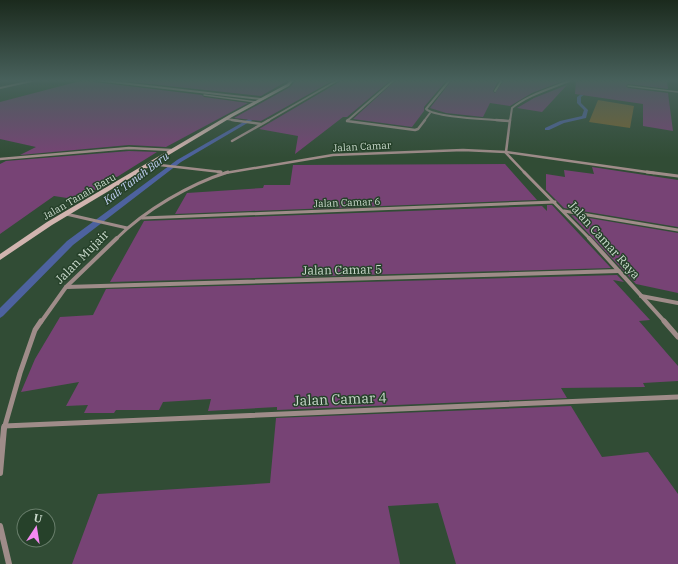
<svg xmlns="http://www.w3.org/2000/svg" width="678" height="564" font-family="'IBM Plex Serif',serif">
<rect width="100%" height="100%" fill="#314c35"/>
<path fill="#776331" d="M598 100 634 106 630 128 589 122Z"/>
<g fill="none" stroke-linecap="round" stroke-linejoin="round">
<g fill="#4d629f" fill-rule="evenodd">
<path d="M600 80H604L581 97V103L588 110 586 118 564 123 549 130H545V128L560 121 582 116 584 110 577 103V97Z"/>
<path d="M259 113 263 114 181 162 73 245 3 316 0 318V308L67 241 177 160Z"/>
</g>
</g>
<g fill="#774375">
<path d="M84 80H93L95 82 202 95 204 97 248 103 166 147 129 145 20 155 36 147 0 139V102Z"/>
<path d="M113 80H289L261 96Z"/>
<path d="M296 80H334L261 121 234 118 290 87Z"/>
<path d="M340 80H391L347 117H343L295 154 298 136 259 129 339 82Z"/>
<path d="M396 80H447L424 107V111L412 127 353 119Z"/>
<path d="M452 80H499L493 91 495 93 504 80H566L532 93 510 106 490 103 483 117 446 113 430 108Z"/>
<path d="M576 80H667L668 89 628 84 626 86 628 88 668 93 673 131 643 126V104L575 94Z"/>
<path d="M567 85 542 112 517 108 534 98Z"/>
<path d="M129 151 157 152 80 200 54 196 0 234V164L6 161Z"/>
<path d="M505 164 537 200 175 214 187 193 263 188 264 185H290L293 165Z"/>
<path d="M592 167 678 180V227L564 208 546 190V174L565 177 564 170 594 174Z"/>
<path d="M547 205H552L611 268 110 282 144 221 542 206 547 211Z"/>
<path d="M571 215 678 233V293L636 284Z"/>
<path d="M617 275 624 282 613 280 650 320 639 321 678 366V381L643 383 645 387 561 388 567 398 277 410V407L208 411 211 399 163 402 159 410H116L114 413H84L88 405 66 406 79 382 21 392 35 359 60 317 93 315 106 289Z"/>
<path d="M571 406 602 457 648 452 678 494V564H456L438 503 388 506 400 564H72L98 494 270 483 276 418Z"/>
</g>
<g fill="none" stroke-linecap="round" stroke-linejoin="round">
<g stroke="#9f8c89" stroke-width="1.5">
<path d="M628 86 678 92"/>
<path d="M204 95 256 102"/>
</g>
<g stroke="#9f8c89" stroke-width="2">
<path d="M95 80 261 99"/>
<path d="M450 80 426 109C436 118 491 119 507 121"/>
<path d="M0 88 36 80"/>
<path d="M495 91 502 80"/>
<path d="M227 119 239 121"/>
<path d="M267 121 338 80"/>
<path d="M347 121 394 80"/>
<path d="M424 121 430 113"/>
<path d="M510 121 512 108C529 94 551 89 571 80"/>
</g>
<g stroke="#9f8c89" stroke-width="2.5">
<path d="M232 120 261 124"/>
<path d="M348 120 347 121 415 130 418 129 425 120"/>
<path d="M496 120 509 121"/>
<path d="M232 141 269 120"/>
<path d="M506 152 510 120"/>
<path d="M506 153 525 173"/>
<path d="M0 159 129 148 171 150"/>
<path d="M151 164 221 172"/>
<path d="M225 173 333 155 463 150 506 152 654 173"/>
</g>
<g stroke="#9f8c89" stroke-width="3">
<path d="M218 172H221"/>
<path d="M524 172 590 239"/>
<path d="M647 172 678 176"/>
<path d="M564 211 678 230"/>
<path d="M66 214 127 228"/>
<path d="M142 218 555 202"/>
<path d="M116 239C145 210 190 184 228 172"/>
</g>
<g stroke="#9f8c89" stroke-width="4">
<path d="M589 238 665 322"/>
<path d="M66 287 619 271"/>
<path d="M641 296 678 303"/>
<path d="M41 322 66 287 117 238"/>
</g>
<g stroke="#9f8c89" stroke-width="5">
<path d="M664 321 678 337"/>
<path d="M4 426 678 397"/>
<path d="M4 429 20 373 35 330 41 321"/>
</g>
<g stroke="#9f8c89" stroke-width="6">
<path d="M0 473 4 428"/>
<path d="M0 526 9 564"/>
</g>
<path fill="#d1b4af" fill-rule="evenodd" d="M291 80H294L289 86 232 117 52 225 0 260V254L47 222 229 115 287 84Z"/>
</g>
<linearGradient id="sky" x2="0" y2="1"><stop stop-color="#1b2a1d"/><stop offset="0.51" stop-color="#48615c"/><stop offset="1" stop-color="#48615c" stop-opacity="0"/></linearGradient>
<rect width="678" height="158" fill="url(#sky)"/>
<g text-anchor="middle" stroke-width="3" stroke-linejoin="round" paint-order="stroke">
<g font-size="10" fill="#cadacc" stroke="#26412a">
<text transform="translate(362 146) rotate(-3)" y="4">Jalan Camar</text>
<text transform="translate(79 196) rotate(-30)" y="4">Jalan Tanah Baru</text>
<text transform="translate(347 202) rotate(-2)" y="4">Jalan Camar 6</text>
</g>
<g font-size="11" font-style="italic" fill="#c3d2f6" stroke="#26412a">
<text transform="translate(136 178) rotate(-37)" y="4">Kali Tanah Baru</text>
</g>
<g font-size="12" fill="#cadacc" stroke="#26412a">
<text transform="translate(604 240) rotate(48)" y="4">Jalan Camar Raya</text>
<text transform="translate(82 257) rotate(-45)" y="4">Jalan Mujair</text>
<text transform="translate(342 270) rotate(-1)" y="4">Jalan Camar 5</text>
</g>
<g font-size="14" fill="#cadacc" stroke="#26412a">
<text transform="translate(340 399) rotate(-2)" y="5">Jalan Camar 4</text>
</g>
</g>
<g transform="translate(36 528) rotate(12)"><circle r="19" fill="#26412a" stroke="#687e6b"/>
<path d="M0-3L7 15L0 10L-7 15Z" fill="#f489f1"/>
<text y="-6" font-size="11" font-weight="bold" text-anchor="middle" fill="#cadacc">U</text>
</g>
</svg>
